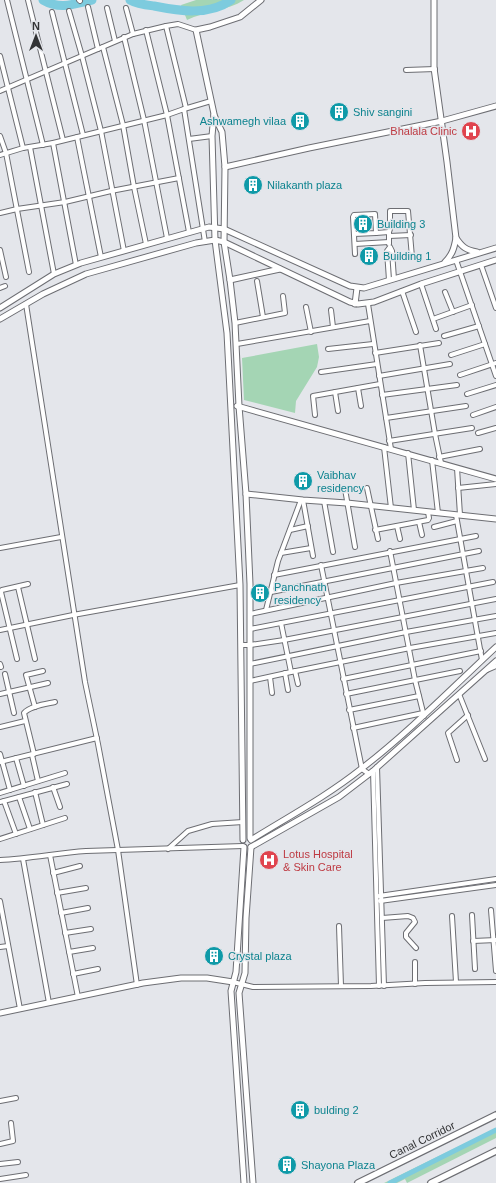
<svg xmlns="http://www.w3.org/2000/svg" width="496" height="1183" font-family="Arial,sans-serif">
<rect width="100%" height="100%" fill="#e4e6eb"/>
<g fill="#a4d5b4">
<path d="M196 0H244C227 11 205 11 187 20L181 5Z"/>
<path d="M317 344 319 357 317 367 296 401 295 413 244 400 242 358Z"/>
<path d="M496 1128V1138L407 1183 405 1179 397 1183H384Z"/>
</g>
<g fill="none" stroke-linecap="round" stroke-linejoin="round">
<path stroke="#7dcbde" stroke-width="5" d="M390 1183 496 1130"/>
<g stroke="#7dcbde" stroke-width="9">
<path d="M43 0C60 10 74 4 92 0"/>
<path d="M130 0C137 4 146 5 154 6 179 11 209 16 231 0"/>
</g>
<defs>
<g id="minor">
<path d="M7 0 43 145"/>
<path d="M28 0 63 140"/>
<path d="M79 0 80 1"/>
<path d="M88 7 98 49"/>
<path d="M107 8 115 41"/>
<path d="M126 8 133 34"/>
<path d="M69 11 82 56 101 131 124 251"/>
<path d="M52 12 83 135"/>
<path d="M166 26 186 108"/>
<path d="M146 30 167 115 189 232"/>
<path d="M124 37 144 120 167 238"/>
<path d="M103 47 123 125 134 187 146 244"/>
<path d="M0 56 23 148"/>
<path d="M406 70 435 69"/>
<path d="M0 91 133 34 166 26 178 24 196 30"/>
<path d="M184 109 211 101"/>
<path d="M0 136 6 153 29 272"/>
<path d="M77 137 101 257"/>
<path d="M189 139 212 136"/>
<path d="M53 143 76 265"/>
<path d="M30 147 54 274"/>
<path d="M0 155 23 148 53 143 167 115 184 109 205 242"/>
<path d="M0 213 17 209 65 202 111 191 179 178"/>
<path d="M389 232 390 229V211H408L412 257"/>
<path d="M376 233 389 232V244"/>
<path d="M354 234 376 233 375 214 354 215 353 217 355 254"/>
<path d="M389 236 411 235"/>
<path d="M355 244 389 242"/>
<path d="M0 250 6 277"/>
<path d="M456 260 496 376"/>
<path d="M481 265 496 308"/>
<path d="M389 280 387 251 390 247 392 251 394 279"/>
<path d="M257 281 263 317"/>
<path d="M421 284 436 329"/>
<path d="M0 288 5 286"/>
<path d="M402 291 416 332"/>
<path d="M445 292 453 312"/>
<path d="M26 304 85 682 98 744 118 850 137 985"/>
<path d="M368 304 391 449"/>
<path d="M306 307 311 332"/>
<path d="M331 310 333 327"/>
<path d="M433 319 472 305"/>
<path d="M235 323 285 313 283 296"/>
<path d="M444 336 479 326"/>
<path d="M237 344 370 321"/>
<path d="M420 345 435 434 441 463"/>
<path d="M328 349 373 344"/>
<path d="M375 353 439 343"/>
<path d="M451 355 485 344"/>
<path d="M321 372 377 364"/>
<path d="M460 375 496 363"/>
<path d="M379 376 450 364"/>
<path d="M358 388 361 406"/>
<path d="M335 392 338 411"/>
<path d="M467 394 496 385"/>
<path d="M382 395 457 385"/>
<path d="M315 415 313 396 380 384"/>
<path d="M473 415 496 407"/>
<path d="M386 418 466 406"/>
<path d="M478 433 496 428"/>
<path d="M389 441 472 428"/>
<path d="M384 447 391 508"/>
<path d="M408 453 414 510"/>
<path d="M439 457 480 449"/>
<path d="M432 460 438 513"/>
<path d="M457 468 460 515"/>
<path d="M367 488 378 539"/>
<path d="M458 488 496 484"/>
<path d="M345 489 355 547"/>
<path d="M303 500 313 556"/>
<path d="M324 501 333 552"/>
<path d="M456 515 482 660"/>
<path d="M419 522 422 535"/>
<path d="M397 526 400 539"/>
<path d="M434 527 457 521"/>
<path d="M290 530 308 526"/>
<path d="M375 530 428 520 429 518 428 512"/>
<path d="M0 548 61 537"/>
<path d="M390 551 415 680 424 716"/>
<path d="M281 553 311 548"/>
<path d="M321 565 362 769 369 774"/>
<path d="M274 575 476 536"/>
<path d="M18 587 35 659"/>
<path d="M271 592 479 551"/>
<path d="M266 610 278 561 301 500"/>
<path d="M250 614 396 583 483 568"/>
<path d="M281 623 291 672"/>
<path d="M250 629 493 582"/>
<path d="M0 630 73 615 240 585"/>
<path d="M241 645H250L284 640 496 599"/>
<path d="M17 659 1 592 2 590 28 584"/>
<path d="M0 664 1 667"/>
<path d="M250 664 406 632 496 616"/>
<path d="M487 670 496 666"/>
<path d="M295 671 298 684"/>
<path d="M285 673 288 690"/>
<path d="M5 674 14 713"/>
<path d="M270 677 272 693"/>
<path d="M343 679 481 651"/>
<path d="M250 681 291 672 410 648 496 633"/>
<path d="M0 694 48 683"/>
<path d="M346 694 460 671"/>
<path d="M459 694 485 759"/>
<path d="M35 707 26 675 43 671"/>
<path d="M349 710 419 696"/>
<path d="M0 727 25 721"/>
<path d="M353 728 423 713"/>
<path d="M0 754 10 790"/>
<path d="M34 754 24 713C30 706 46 704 55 702"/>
<path d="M32 755 38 781"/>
<path d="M16 758 24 786"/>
<path d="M457 760 448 733 468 715"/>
<path d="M0 762 97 738"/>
<path d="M377 767 384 986"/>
<path d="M373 771 379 986"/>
<path d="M53 787 60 807"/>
<path d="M35 792 43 825"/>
<path d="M0 793 65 773"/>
<path d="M19 797 30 829"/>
<path d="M4 801 16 834"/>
<path d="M0 802 67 784"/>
<path d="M0 839 65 818"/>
<path d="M168 849 188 831 212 824 243 822"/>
<path d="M50 855 78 997"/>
<path d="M23 859 49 1003"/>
<path d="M0 860C29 859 57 853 86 851L243 846"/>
<path d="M53 873 80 866"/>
<path d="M57 893 86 888"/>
<path d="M379 896 496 879"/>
<path d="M0 901 20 1009"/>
<path d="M380 901 496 885"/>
<path d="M491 910 496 971"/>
<path d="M61 913 88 908"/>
<path d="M472 915 475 969"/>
<path d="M452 916 456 982"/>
<path d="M382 918 408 916 413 918 415 922 406 933V937L416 948"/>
<path d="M339 926 341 986"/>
<path d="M65 933 91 929"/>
<path d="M473 941 496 940"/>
<path d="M0 947 8 946"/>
<path d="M69 952 93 948"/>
<path d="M415 962V984"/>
<path d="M73 974 98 969"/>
<path d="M233 982 253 987 371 986 425 983 496 982"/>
<path d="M0 1101 16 1098"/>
<path d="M0 1144 13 1141 11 1123"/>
<path d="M0 1164 18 1162"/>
<path d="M0 1179 26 1175"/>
</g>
<g id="tertiary">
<path d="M434 0V68L447 162 456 238C454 249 452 255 445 262"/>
<path d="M214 115 222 132 225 167 224 242 230 280 235 323 239 406 246 494 250 584V838"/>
<path d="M225 167 309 148 442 121 496 106"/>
<path d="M456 238C462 247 466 250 477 252"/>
<path d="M230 280 280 269"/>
<path d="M355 304 357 288"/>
<path d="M0 308 54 274 81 263 209 227 224 229 350 286 364 288 496 248"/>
<path d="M0 319 43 294 86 274 196 243 215 240 224 242 350 302 358 304 374 302 421 284 496 260"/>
<path d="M237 406 496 479"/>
<path d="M246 494 303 500 347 503 496 519"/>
<path d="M243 840 240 585 227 333 215 240 212 136 214 114 196 30 210 27 240 17 261 0"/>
<path d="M251 840C288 817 327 796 361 769 409 732 452 688 496 647"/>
<path d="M244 847 236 972 231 991 244 1183"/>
<path d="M251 847 246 918 245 973 239 993 253 1183"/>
<path d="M251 847 339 797 373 771 496 661"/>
<path d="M0 1013 143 983 181 978H207L233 982"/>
</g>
<g id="secondary">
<path d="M358 1183 496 1115"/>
<path d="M431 1183 496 1151"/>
</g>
</defs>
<use href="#minor" stroke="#6d6e73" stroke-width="6"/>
<use href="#tertiary" stroke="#6d6e73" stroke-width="7"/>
<use href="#secondary" stroke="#6d6e73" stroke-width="8"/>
<use href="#minor" stroke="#fff" stroke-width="4"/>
<use href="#tertiary" stroke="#fff" stroke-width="5"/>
<use href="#secondary" stroke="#fff" stroke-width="5.5"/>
</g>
<defs>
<symbol id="building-disc" viewBox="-11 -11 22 22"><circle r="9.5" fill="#0f9aa8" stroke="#e4e6eb"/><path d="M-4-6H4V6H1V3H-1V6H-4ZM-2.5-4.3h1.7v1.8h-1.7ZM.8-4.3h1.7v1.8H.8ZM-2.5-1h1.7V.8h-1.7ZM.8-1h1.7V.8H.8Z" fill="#fff"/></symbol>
<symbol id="hospital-disc" viewBox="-11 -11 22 22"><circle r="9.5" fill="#e0444e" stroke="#e4e6eb"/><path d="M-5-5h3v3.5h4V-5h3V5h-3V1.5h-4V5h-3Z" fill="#fff"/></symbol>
</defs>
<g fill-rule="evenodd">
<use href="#building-disc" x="328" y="101" width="22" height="22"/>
<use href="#building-disc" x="289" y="110" width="22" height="22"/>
<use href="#hospital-disc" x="460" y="120" width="22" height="22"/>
<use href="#building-disc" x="242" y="174" width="22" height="22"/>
<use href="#building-disc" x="352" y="213" width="22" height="22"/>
<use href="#building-disc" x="358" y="245" width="22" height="22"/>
<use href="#building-disc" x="292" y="470" width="22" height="22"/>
<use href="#building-disc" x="249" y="582" width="22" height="22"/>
<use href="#hospital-disc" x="258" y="849" width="22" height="22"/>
<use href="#building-disc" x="203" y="945" width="22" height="22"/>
<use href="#building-disc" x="289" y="1099" width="22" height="22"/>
<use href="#building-disc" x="276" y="1154" width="22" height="22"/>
</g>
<g text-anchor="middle" stroke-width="3" stroke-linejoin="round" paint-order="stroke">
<g font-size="11" fill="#0d838f" stroke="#e4e6eb" text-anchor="start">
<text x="353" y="116">Shiv sangini</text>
<text x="286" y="125" text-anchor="end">Ashwamegh vilaa</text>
<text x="267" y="189">Nilakanth plaza</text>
<text x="377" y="228">Building 3</text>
<text x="383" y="260">Building 1</text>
<text x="317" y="479">Vaibhav<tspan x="317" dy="13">residency</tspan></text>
<text x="274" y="591">Panchnath<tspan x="274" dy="13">residency</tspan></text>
<text x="228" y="960">Crystal plaza</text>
<text x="314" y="1114">bulding 2</text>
<text x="301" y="1169">Shayona Plaza</text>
</g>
<g font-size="11" fill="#be3a42" stroke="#e4e6eb" text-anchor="end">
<text x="457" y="135">Bhalala Clinic</text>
<text x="283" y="858" text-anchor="start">Lotus Hospital<tspan x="283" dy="13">&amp; Skin Care</tspan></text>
</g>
<g font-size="11" fill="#323335" stroke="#e4e6eb">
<text transform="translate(422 1140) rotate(-26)" y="4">Canal Corridor</text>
</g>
</g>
<g transform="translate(36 36)" stroke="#e4e6eb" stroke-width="3" paint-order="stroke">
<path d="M0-3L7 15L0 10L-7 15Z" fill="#323335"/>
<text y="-6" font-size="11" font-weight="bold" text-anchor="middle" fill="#323335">N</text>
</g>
</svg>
